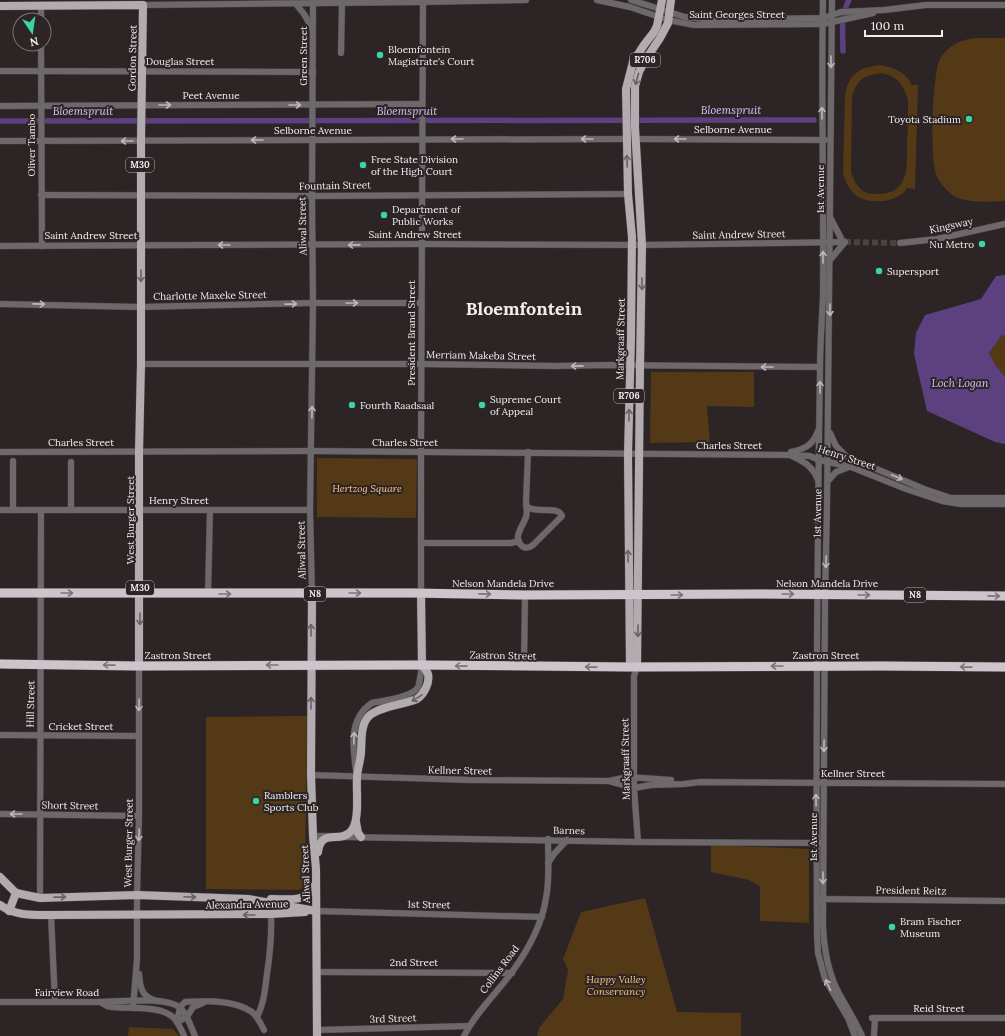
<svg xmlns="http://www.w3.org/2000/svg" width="1005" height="1036" font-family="Lora,serif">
<rect width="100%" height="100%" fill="#2c2425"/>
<g fill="#533915" fill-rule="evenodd">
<path d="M978 38H1005V201C989 202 965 204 951 194 945 189 939 182 936 174 930 156 932 76 940 59 949 44 962 39 978 38Z"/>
<path d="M881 65C895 68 905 72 912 85H918L915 189 907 188C905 191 903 194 900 195 889 203 869 203 858 197 850 192 845 181 843 173L845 95C849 73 860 67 881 65ZM882 73C898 77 903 84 908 100 908 114 908 129 907 143 907 171 909 196 872 194 859 193 854 181 851 171L852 97C857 80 864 75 882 73Z"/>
<path d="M1002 335 1005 336V377L996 366 989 353Z"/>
<path d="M651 372H754V407L707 406 710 442 650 443Z"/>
<path d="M317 458 417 459 416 518 317 517Z"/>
<path d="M307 716 305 884 300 890 206 889V717Z"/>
<path d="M711 845 809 849V923L760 921V886L749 880 711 872Z"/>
<path d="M645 898 677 1012 741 1013V1036H537L539 1028 563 999 568 970 563 959 581 912Z"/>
<path d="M129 1027 173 1029 179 1036H128Z"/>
</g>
<path fill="#5d407f" d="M1005 275V336L1002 335 989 353 996 366 1005 377V444L995 442 927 411 914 354 916 333 925 315 981 299 996 276Z"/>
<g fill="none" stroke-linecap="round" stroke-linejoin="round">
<g stroke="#5d407f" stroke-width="5.5">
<path d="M843 51C843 33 840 16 849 0"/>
<path d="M0 121 814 120"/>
</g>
<path stroke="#4a4243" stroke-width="6" stroke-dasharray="6 3" stroke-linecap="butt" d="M845 242 900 243"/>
<defs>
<g id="minor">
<path d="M597 0 630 7 668 20 694 25 823 24 873 13"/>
<path d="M631 0 685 17 714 20 823 18 841 12 884 10 926 5H1005"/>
<path d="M823 0C821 98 824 197 823 295 822 320 820 345 820 370 817 558 816 745 817 933L818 953 825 979 848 1018 855 1036"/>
<path d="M832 0 827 506 825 600 823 925C824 951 828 975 841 997 848 1010 856 1022 862 1036"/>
<path d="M296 4 304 14 312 28"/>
<path d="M143 5 423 2 526 0"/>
<path d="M41 6V20"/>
<path d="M41 44 42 246"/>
<path d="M341 53 342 3"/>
<path d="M0 71 313 72"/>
<path d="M0 106 422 104"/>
<path d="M635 139 825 140"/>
<path d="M0 141 626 139"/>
<path d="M41 195 312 196 628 194"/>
<path d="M830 217 843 242"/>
<path d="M900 243 937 239 1005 224"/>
<path d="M0 246 421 244 642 245 845 242"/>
<path d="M830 260 845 242"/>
<path d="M0 304 140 307 313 303H421"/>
<path d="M141 364H421L555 366 608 365 820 367"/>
<path d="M830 433 836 446 845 455"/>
<path d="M0 452 311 451 787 455 810 456 819 460 851 467 906 489 942 501 961 504H1005"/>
<path d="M791 452C805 449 813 445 818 431"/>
<path d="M825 452 848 457 924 489 951 498H1005"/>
<path d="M792 456C805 462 813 467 818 480"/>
<path d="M828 481 836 472 849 467"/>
<path d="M526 505C527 509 527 513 526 517 523 526 512 538 522 546 526 549 529 548 533 545L562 516C558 505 537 514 527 507L526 502 528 452"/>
<path d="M0 510H310"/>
<path d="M13 510V461"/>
<path d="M71 510V462"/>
<path d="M421 543H511L519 541"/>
<path d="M421 593V452L423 0"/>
<path d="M208 594 210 510"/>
<path d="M312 594 310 510 313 303 312 196 313 0"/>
<path d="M524 666 525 595"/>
<path d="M637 667 634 676V788L638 842"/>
<path d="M0 735 139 736"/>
<path d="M356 771C353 747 348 719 372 703 382 701 413 697 418 687 420 682 421 671 422 665"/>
<path d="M311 775 470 780 609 781 628 777 671 780"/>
<path d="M609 781 634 788 651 785 684 784 700 782 1005 784"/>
<path d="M0 814 139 816"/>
<path d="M313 836H330"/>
<path d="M343 837 638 842 820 843"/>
<path d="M548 863 554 854 567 840"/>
<path d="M40 898 41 510"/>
<path d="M819 899 1005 901"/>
<path d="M316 911 542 917"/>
<path d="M51 915 55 1002"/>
<path d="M317 972 512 973"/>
<path d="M139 974C140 986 141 996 154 1000"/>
<path d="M0 1002C33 1002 65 1002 98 1002 117 1002 164 996 179 1007 187 1013 191 1027 195 1036"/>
<path d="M100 1002 107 1006 112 1007C129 1009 159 1005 173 1017 178 1022 181 1029 184 1036"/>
<path d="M133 1008 137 959V895L139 816V666"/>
<path d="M257 1017C264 1004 265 989 267 974 270 954 272 935 271 914"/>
<path d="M872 1018H1005"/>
<path d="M177 1022 180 1007 185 1002C206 1001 233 999 252 1012 258 1017 261 1024 264 1030"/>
<path d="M177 1022 187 1017 193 1007 203 1003"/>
<path d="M317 1030 469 1026"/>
<path d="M464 1036C476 1012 496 994 512 972 528 950 542 925 546 898 550 879 548 858 548 839"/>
<path d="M874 1036 875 1018"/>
</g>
<g id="major">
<path d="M0 6 143 5 141 141V364L139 452V666"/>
<path d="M312 594 311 775 313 836 316 869 317 1036"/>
<path d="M630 667 628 454 631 338 632 237 628 194 626 89 633 62 644 45 654 32 657 26 662 0"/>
<path d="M637 667 640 366 642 245 635 128V86L639 72 644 62 660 38 668 23 671 0"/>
<path d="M356 822 358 833 361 837"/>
<path d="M318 852C321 827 341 845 352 830 360 818 356 792 357 778 357 769 361 760 361 751 362 740 360 725 369 716 380 706 403 705 417 699 424 694 430 683 428 674 427 671 424 668 422 665L421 593"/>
<path d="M0 877 16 893 40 898 137 895 248 899 316 911"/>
<path d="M271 899C289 899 306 903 315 885"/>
<path d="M0 905C15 916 33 915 51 915L271 914 305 912"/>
<path d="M9 911 16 893"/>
</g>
<g id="highway">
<path d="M0 593H412L525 595 758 594 1005 596"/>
<path d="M0 664 139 666 422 665 630 667 882 666 1005 667"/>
</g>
</defs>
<use href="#minor" stroke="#484041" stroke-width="7"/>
<use href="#major" stroke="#484041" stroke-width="9"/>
<use href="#highway" stroke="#484041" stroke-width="10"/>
<use href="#minor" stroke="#6c686b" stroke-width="6"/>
<use href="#major" stroke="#b2abb0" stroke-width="8"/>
<use href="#highway" stroke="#cdc5cb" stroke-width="9"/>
</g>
<defs><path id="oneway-shaft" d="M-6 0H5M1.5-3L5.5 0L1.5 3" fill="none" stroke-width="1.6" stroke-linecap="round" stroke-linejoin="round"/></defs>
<g stroke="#bcb7b9">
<use href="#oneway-shaft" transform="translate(831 62) rotate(90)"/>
<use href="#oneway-shaft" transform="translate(165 105)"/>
<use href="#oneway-shaft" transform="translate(295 105)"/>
<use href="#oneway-shaft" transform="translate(822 113) rotate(-90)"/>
<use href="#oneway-shaft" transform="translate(457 139) rotate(180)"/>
<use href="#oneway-shaft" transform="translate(587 139) rotate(180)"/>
<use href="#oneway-shaft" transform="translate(680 139) rotate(-180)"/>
<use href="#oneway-shaft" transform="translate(257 140) rotate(180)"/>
<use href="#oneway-shaft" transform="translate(127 141) rotate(180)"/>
<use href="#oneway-shaft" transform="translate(224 245) rotate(-180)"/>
<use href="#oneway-shaft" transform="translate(354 245) rotate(179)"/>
<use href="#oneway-shaft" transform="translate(823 257) rotate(-90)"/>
<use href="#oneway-shaft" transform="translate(352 303)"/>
<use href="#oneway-shaft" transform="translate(39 304) rotate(1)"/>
<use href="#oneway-shaft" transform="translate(291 304) rotate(-1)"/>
<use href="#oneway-shaft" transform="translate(830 310) rotate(90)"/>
<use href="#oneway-shaft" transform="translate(577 366) rotate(179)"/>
<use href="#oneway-shaft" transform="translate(767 367) rotate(-180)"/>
<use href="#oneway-shaft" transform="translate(820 387) rotate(-89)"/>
<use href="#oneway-shaft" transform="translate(312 412) rotate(-89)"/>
<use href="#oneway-shaft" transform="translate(897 477) rotate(23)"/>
<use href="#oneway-shaft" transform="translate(826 562) rotate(92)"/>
<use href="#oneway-shaft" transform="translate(139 705) rotate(91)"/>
<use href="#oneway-shaft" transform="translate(354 738) rotate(-89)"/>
<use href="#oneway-shaft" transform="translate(824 746) rotate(91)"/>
<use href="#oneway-shaft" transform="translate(816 800) rotate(-91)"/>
<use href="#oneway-shaft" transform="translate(16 814) rotate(-180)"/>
<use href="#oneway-shaft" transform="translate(139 835) rotate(92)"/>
<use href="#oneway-shaft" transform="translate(823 878) rotate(91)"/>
<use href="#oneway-shaft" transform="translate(828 985) rotate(-116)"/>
</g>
<g stroke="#686164">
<use href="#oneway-shaft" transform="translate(637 79) rotate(105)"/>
<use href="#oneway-shaft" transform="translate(627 161) rotate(-92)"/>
<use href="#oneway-shaft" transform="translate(141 276) rotate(90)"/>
<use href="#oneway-shaft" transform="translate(642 284) rotate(90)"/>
<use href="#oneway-shaft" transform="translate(629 415) rotate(-89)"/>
<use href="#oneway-shaft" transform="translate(628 556) rotate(-91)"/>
<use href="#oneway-shaft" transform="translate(140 619) rotate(90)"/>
<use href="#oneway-shaft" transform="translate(311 630) rotate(-90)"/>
<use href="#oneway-shaft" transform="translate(638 631) rotate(91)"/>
<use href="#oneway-shaft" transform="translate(417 698) rotate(148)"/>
<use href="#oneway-shaft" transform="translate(311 703) rotate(-90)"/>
<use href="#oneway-shaft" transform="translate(60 897) rotate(-1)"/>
<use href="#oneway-shaft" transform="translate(190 897) rotate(2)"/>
<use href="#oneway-shaft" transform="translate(249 915) rotate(180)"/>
</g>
<g stroke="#7c7478">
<use href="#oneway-shaft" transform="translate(67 593)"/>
<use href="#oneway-shaft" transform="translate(355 593)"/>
<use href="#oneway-shaft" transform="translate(225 594)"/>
<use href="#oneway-shaft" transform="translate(485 594) rotate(1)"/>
<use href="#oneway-shaft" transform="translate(788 594)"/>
<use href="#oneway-shaft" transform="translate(677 595)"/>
<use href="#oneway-shaft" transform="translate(864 595)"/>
<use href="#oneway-shaft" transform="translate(994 596) rotate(1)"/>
<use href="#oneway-shaft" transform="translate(109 665) rotate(-179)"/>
<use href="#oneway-shaft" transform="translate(272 665) rotate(180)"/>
<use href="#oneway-shaft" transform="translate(461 666) rotate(-179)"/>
<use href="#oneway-shaft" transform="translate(777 666) rotate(180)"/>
<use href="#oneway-shaft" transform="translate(591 667) rotate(-179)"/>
<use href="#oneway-shaft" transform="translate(966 667) rotate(-179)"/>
</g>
<g fill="#3ad4a5" stroke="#2c2425" stroke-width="1.5">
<circle cx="380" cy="55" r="4"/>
<circle cx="969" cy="119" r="4"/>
<circle cx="363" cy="165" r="4"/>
<circle cx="384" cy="215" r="4"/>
<circle cx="982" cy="244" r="4"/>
<circle cx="879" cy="271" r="4"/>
<circle cx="352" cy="405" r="4"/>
<circle cx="482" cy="405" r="4"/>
<circle cx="256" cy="801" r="4"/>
<circle cx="892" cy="927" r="4"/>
</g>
<g text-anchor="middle" stroke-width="4" stroke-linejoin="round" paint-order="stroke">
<g fill="#2c2425" stroke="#b7b0b1" stroke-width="1">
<rect x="630" y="53" width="30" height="14" rx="3"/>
<rect x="126" y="158" width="28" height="14" rx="3"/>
<rect x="614" y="389" width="30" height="14" rx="3"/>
<rect x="126" y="581" width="28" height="14" rx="3"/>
<rect x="304" y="587" width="22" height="14" rx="3"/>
<rect x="904" y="588" width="22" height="14" rx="3"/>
</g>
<g font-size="9" font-weight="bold" fill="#f2eced">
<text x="645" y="63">R706</text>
<text x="140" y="168">M30</text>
<text x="629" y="399">R706</text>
<text x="140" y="591">M30</text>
<text x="315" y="597">N8</text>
<text x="915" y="598">N8</text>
</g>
<g font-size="10" fill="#f2eced" stroke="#2c2425">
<text x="737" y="18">Saint Georges Street</text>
<text transform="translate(303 56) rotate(-90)" y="4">Green Street</text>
<text transform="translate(132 58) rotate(-89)" y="4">Gordon Street</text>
<text x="180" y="65">Douglas Street</text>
<text x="211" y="99">Peet Avenue</text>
<text x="733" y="133">Selborne Avenue</text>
<text x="313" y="134">Selborne Avenue</text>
<text transform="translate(31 145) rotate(-90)" y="4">Oliver Tambo</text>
<text transform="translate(335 185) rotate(-1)" y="4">Fountain Street</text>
<text transform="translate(820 189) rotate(-90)" y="4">1st Avenue</text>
<text transform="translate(951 225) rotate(-12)" y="4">Kingsway</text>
<text transform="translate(302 226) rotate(-91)" y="4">Aliwal Street</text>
<text x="415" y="238">Saint Andrew Street</text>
<text transform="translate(739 234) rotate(-1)" y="4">Saint Andrew Street</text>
<text x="91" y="239">Saint Andrew Street</text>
<text transform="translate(210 295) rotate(-1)" y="4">Charlotte Maxeke Street</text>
<text transform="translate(411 333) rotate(-90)" y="4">President Brand Street</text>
<text transform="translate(620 339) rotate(-89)" y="4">Markgraaff Street</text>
<text transform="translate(481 355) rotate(1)" y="4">Merriam Makeba Street</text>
<text x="81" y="446">Charles Street</text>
<text x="405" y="446">Charles Street</text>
<text x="729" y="449">Charles Street</text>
<text transform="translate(847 457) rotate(18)" y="4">Henry Street</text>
<text x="179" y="504">Henry Street</text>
<text transform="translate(817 513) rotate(-89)" y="4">1st Avenue</text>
<text transform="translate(130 520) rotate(-90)" y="4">West Burger Street</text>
<text transform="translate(301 550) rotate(-91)" y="4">Aliwal Street</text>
<text x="503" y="587">Nelson Mandela Drive</text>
<text x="827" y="587">Nelson Mandela Drive</text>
<text x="178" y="659">Zastron Street</text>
<text transform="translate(503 655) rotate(1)" y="4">Zastron Street</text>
<text x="826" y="659">Zastron Street</text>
<text transform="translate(30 704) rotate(-89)" y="4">Hill Street</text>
<text x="81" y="730">Cricket Street</text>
<text transform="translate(625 759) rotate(-91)" y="4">Markgraaff Street</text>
<text transform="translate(460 770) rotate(1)" y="4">Kellner Street</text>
<text x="853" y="777">Kellner Street</text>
<text transform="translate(70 805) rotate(1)" y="4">Short Street</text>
<text transform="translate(569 830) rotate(1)" y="4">Barnes</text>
<text transform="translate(813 837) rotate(-90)" y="4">1st Avenue</text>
<text transform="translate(128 843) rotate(-89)" y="4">West Burger Street</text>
<text transform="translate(305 874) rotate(-92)" y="4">Aliwal Street</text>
<text transform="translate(911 890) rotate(1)" y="4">President Reitz</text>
<text transform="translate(247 904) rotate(-1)" y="4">Alexandra Avenue</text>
<text transform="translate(429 904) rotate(1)" y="4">1st Street</text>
<text x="414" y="966">2nd Street</text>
<text transform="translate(499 969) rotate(-53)" y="4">Collins Road</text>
<text x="67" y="996">Fairview Road</text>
<text x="939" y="1012">Reid Street</text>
<text transform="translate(393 1018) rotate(-2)" y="4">3rd Street</text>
</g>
<g font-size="10" fill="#f2eced" stroke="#2c2425" text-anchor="start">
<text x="388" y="53">Bloemfontein<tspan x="388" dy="12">Magistrate's Court</tspan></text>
<text x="961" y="123" text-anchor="end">Toyota Stadium</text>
<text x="371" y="163">Free State Division<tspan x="371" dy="12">of the High Court</tspan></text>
<text x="392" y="213">Department of<tspan x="392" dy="12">Public Works</tspan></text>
<text x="974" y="248" text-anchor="end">Nu Metro</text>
<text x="887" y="275">Supersport</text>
<text x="490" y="403">Supreme Court<tspan x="490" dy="12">of Appeal</tspan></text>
<text x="360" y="409">Fourth Raadsaal</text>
<text x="264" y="799">Ramblers<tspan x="264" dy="12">Sports Club</tspan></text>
<text x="900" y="925">Bram Fischer<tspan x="900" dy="12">Museum</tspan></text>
</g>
<g font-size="10" font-style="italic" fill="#fec680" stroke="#2c2425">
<text x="367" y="492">Hertzog Square</text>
<text x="616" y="983">Happy Valley<tspan x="616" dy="12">Conservancy</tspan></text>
</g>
<g font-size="11" font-style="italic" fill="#d9c2fa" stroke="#2c2425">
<text x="731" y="114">Bloemspruit</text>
<text x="83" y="115">Bloemspruit</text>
<text x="407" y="115">Bloemspruit</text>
<text x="960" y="387">Loch Logan</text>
</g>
<g font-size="18" font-weight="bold" fill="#f2eced" stroke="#2c2425">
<text x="524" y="315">Bloemfontein</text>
</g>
</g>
<g transform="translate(32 32) rotate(167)"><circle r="19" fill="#2c2425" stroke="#7b7475"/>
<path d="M0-3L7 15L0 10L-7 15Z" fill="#3ad4a5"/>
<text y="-6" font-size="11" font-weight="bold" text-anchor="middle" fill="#f2eced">N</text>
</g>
<path d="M865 30v6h77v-6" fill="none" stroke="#f2eced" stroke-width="2"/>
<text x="871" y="30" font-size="12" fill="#f2eced" stroke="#2c2425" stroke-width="3" paint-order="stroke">100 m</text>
</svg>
